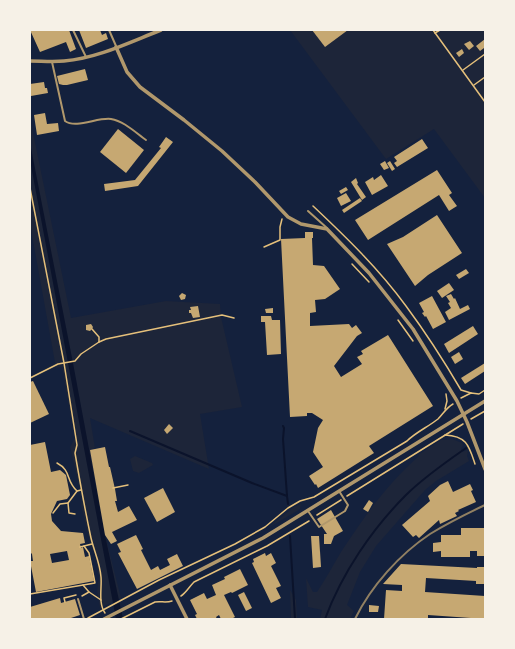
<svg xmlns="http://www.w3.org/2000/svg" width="515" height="649" font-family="'Source Sans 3',sans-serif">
<rect width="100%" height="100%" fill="#14213d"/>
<g fill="#1d2539">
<path d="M290 30H485V198L434 129 386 159Z"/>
<path d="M30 118 71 318 166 301 220 304 221 317 242 407 200 414 209 469 90 418 95 448 90 450 105 535 121 598 100 608 97 591 99 577 95 554 91 546 81 505 82 497 70 447 75 438 62 367 56 368 30 224Z"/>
<path d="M452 439 462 443 463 445 461 449V452L468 450 467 456 469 461 436 481 425 490 376 546 360 572 347 605 354 611 350 619H320L322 610 308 607 306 578 313 592H317C326 579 333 565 341 552 364 517 387 484 419 456L418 455 441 440Z"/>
<path d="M135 456 152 463 153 465 139 473 133 471 130 459Z"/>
<path d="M301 504 300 509 297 511 268 528 294 507Z"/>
<path d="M290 590 296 600 297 619H291Z"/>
</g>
<path fill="#0b132b" d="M30 143 73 363 105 535 123 619H116L30 160Z"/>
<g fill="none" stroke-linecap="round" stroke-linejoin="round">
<g stroke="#0b132b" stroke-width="2">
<path d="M283 426 284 428 283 439 287 496"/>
<path d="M130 431 252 483 287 496 288 504"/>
<path d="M290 536 295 619"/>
<path d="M325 619C342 573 372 529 406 495 424 477 446 462 466 448"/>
</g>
</g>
<g fill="#c6a872" fill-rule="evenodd">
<path d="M30 30H69L76 49 70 52 66 42 40 52Z"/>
<path d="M79 30H100L102 35 106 33 108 39 86 48Z"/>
<path d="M312 30H348L325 47Z"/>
<path d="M485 39V49L484 48 480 51 476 46Z"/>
<path d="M470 41 474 46 469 50 464 44Z"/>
<path d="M462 49 464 53 459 57 456 53Z"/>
<path d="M85 69 88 80 67 85H63L59 84 57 76Z"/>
<path d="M44 82 45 88H47L48 93 31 96 30 84Z"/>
<path d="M45 113 47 124 58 123 59 131 37 135 34 115Z"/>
<path d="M118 129 144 150 126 173 100 152Z"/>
<path d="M166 137 173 142 138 186 105 191 104 184 135 180 161 148 159 147Z"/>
<path d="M422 139 428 148 397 167 394 163 397 161 394 157Z"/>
<path d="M385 161 389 168 384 170 380 164Z"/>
<path d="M390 161 395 169 392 171 387 163Z"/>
<path d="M437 170 452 193 449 195 457 206 449 211 439 195 368 240 355 220Z"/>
<path d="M381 175 388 186 372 195 365 182 373 177 374 180Z"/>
<path d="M356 178 358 183 357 184 366 197 362 200 351 182Z"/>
<path d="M346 187 348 190 341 194 339 191Z"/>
<path d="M346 193 351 201 341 206 337 198Z"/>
<path d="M360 198 362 201 344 213 342 210Z"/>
<path d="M437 215 462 253 428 275 415 286 387 244 403 237Z"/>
<path d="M305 232H313V238H312L313 265 324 266 340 289 325 299 315 300 316 312 310 313V326L349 324 352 328 356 325 362 333 357 336 334 366 341 377 362 364 357 357 363 354 361 351 388 335 433 406 369 446 374 453 318 488 316 484 315 485 309 476 323 467 313 452 318 428 323 420 312 413H307V416L290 417 281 239 305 238Z"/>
<path d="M466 269 469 273 459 279 456 275Z"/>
<path d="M449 283 454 290 442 298 437 291Z"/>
<path d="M182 293 186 295 185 299 181 300 179 296Z"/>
<path d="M451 294 454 299 455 298 460 309 468 305 470 309 449 320 445 312 451 308 448 303 450 302 446 296Z"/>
<path d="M432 296 446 322 433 329 426 316 425 317 422 313 424 312 419 303Z"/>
<path d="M198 306 200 317 193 318 191 313H189V310H191L190 307Z"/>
<path d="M273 308V313H266L265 309Z"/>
<path d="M261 316H271L272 320H280L281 354 267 355 265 322H261Z"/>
<path d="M91 324 93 327 92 329 90 331 86 330V325Z"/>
<path d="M473 326 478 334 449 353 444 344Z"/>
<path d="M459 352 463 359 455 364 451 357Z"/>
<path d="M485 363V371L465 384 461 378Z"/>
<path d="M33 381 49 414 30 423V382Z"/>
<path d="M169 424 173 428 167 434 164 430Z"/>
<path d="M45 442 51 472 60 470 66 475 70 495 67 499 57 501 51 514 52 521 61 531 83 533 85 543 80 544 81 548 83 547 85 557 89 556 94 581 36 592 30 561H33L32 554 30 552V445ZM67 551 69 560 52 563 50 554Z"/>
<path d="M105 447 109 467H110L115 489 117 501H115L118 512 129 506 137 520 112 532 117 541 111 544 105 535 90 450Z"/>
<path d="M448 481 453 492 470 484 473 490 471 491 476 502 458 510 459 511 455 513 457 516 440 524 439 520 419 538 416 535 413 537 402 525 430 501 428 496 440 485Z"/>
<path d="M163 488 175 512 157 522 144 498Z"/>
<path d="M369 500 373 503 368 512 363 509Z"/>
<path d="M331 510 343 531 334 536 331 544H324V534H327L317 519Z"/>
<path d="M461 528H485V556H477V551H470V557H441V551L433 552V543L441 542V535H461Z"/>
<path d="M136 535 143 549 141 550 151 570 158 566 160 570 170 565 167 559 177 554 183 566 137 589 118 553 121 552 117 544Z"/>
<path d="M311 536H319L321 567 313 568Z"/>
<path d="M265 553 266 556 271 553 276 563 271 566 281 586 276 588 281 598 271 603 252 563 254 562 253 559Z"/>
<path d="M401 564 477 568V567H485V584H476V581L426 578 425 592 485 596V619L428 615V619H384L386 590 402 591V585L383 584Z"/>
<path d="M240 569 248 585 232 593 231 592 224 595 235 617 231 619H221L219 615 216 617 217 619H197L195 615 197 614 190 600 204 593 207 599 216 595 212 585 225 579 224 577Z"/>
<path d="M244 592 252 608 246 611 238 595Z"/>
<path d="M60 598 61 603 75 599 80 615 68 619H30V607Z"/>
<path d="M369 605 379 606 378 612H369Z"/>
</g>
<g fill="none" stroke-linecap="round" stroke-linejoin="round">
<g stroke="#e5c07b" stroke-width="1.5">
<path d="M433 30 485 102"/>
<path d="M435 33 440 30"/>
<path d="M463 70 485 54"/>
<path d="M474 85 485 77"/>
<path d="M30 188 64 363 77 445 75 453C80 482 85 510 91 538 94 551 100 563 101 577 102 588 98 603 105 613"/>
<path d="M313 206C346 237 379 269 406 306 426 333 444 361 461 390L471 393"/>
<path d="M264 247 280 240V227L282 219"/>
<path d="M352 264 369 282"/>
<path d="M398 320 413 341"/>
<path d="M92 329 99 337V342"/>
<path d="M30 378 58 364 75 361 81 354 99 342 106 339 222 315 234 318"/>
<path d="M461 398 471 393 479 394 485 390"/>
<path d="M445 409 447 401 446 394"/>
<path d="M471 419 485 411"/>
<path d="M445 435C467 436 469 446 475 464"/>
<path d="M57 463C72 471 65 480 77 491"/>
<path d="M113 488 128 485"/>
<path d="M347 496 463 424"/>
<path d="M53 513 60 504 68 503"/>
<path d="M75 514 69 513 68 503 77 491 81 490"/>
<path d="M317 515 341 500"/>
<path d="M84 546 92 544"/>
<path d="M83 585 89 592 101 600"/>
<path d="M30 594 95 583 89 553 84 546 80 547"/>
<path d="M82 596 89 592"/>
<path d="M181 596C186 593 189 587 194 582L267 546 309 521"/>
<path d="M65 602 64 598 76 595"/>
<path d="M88 618 159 580 235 544 265 527 288 508 300 501 314 497 407 441C416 432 428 427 438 419 443 414 446 408 453 404"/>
<path d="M121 619 155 602C161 601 166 603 172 601"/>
</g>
<g stroke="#b1986c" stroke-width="2">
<path d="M73 30 86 57"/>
<path d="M109 30 116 46"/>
<path d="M52 62 65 121C76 129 98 117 111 119 124 121 136 133 146 140"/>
<path d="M308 211 327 228"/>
<path d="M308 511 319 527 345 511 348 505 339 491"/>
<path d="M78 599 84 619"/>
</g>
<g stroke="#b1986c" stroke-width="3.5">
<path d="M116 47 127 72 140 87 184 120 222 151 255 182 288 217 301 224 327 229 369 273 413 329 457 401 467 422 485 469"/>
<path d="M30 61C41 61 53 62 64 61 98 58 130 42 161 30"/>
<path d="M170 585 187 619"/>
<path d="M104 619 263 538 485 401"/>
</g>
<path stroke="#918062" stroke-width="2" d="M355 619C371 586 400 554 430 534 448 523 466 514 485 505"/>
</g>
<rect width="515" height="649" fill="none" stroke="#f6f1e7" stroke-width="62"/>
</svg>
